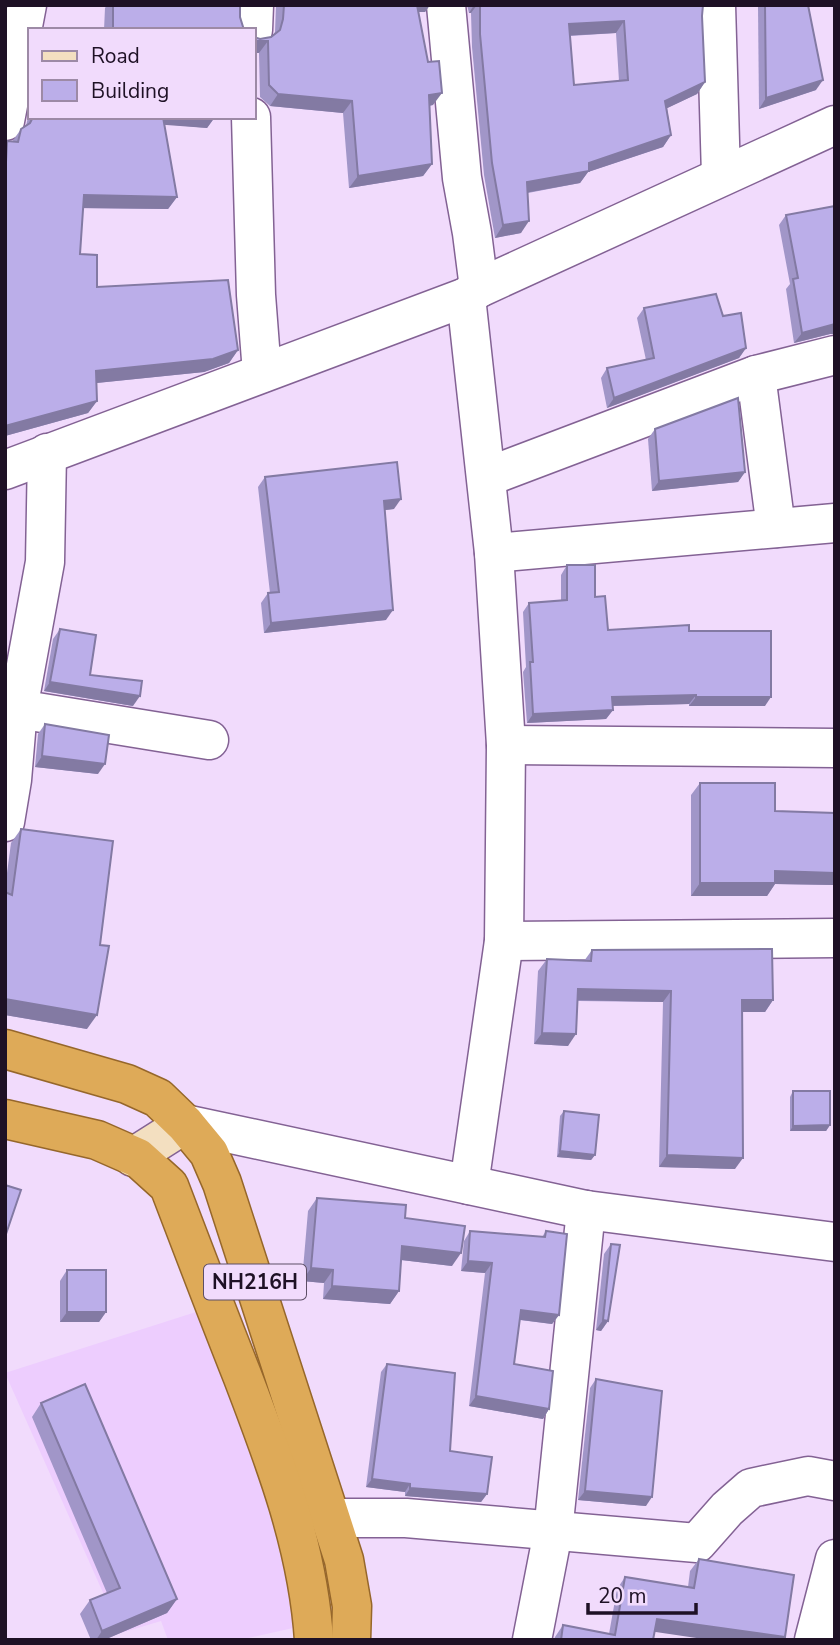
<svg xmlns="http://www.w3.org/2000/svg" width="840" height="1645" font-family="'Nunito Sans',sans-serif">
<rect width="100%" height="100%" fill="#f1dbfc"/>
<path fill="#edcdfe" d="M196 1312 233 1372 302 1626 239 1640H168L161 1621 121 1633 5 1373Z"/>
<g fill="none" stroke-linecap="round" stroke-linejoin="round">
<defs>
<g id="minor">
<path d="M446 5 462 178 472 233 479 288"/>
<path d="M716 5 721 176"/>
<path d="M253 30 254 5"/>
<path d="M251 117 256 295 262 373"/>
<path d="M5 121 27 5"/>
<path d="M466 297 494 553 506 745 504 941 469 1185"/>
<path d="M756 375 776 528"/>
<path d="M5 470 466 297 479 288 835 125"/>
<path d="M487 477 756 375 835 355"/>
<path d="M494 553 835 523"/>
<path d="M18 709 209 740"/>
<path d="M506 745 835 748"/>
<path d="M5 822 12 780 18 709 45 562 47 453"/>
<path d="M504 941 835 938"/>
<path d="M332 1518H406L697 1543 727 1509 751 1488 808 1476 835 1481"/>
<path d="M532 1640 553 1532 586 1210"/>
<path d="M814 1640 835 1559"/>
</g>
<path id="tertiary" d="M185 1124 586 1210 835 1242"/>
<path id="secondary" d="M133 1157 185 1124"/>
<g id="trunk">
<path d="M5 1049 127 1084 158 1098 185 1124 209 1153 222 1183 344 1560 352 1606 351 1640"/>
<path d="M5 1119 97 1140 138 1158 169 1186C193 1249 217 1312 242 1375 275 1461 308 1547 314 1640"/>
</g>
</defs>
<use href="#minor" stroke="#836294" stroke-width="41"/>
<use href="#tertiary" stroke="#836294" stroke-width="41"/>
<use href="#secondary" stroke="#836294" stroke-width="41"/>
<use href="#trunk" stroke="#96672b" stroke-width="41"/>
<use href="#minor" stroke="#fff" stroke-width="38"/>
<use href="#tertiary" stroke="#fff" stroke-width="38"/>
<use href="#secondary" stroke="#f3dfc0" stroke-width="38"/>
<use href="#trunk" stroke="#deaa58" stroke-width="38"/>
</g>
<g fill="#a196c8" fill-rule="evenodd">
<path d="M107 5H240V17L244 30H104L105 8Z"/>
<path d="M276 5H430L425 12H418L433 105 429 106 432 164 423 176 349 188 343 113 270 106 260 97 259 53 260 39 271 37 273 35 275 32Z"/>
<path d="M467 5H703L702 16 705 82 697 94 667 108 671 135 663 147 588 172 580 183 528 193 521 233 495 238 484 175 472 47 471 13H469ZM616 33 619 81 574 85 570 36Z"/>
<path d="M759 5H808L816 90 759 109 758 7Z"/>
<path d="M30 108V117H215L207 128 164 124 177 197 168 209 83 208 80 254 97 287 238 350 229 363 204 372 96 383 97 401 88 413 5 436V144L7 141 12 142 21 129 26 126Z"/>
<path d="M786 215 830 334 794 343 786 289 790 284 779 225Z"/>
<path d="M644 308 723 316 746 348 739 358 607 408 601 378 607 368 646 360 637 318Z"/>
<path d="M655 429 745 472 738 482 652 491 648 439Z"/>
<path d="M265 477 394 509 385 510 386 620 264 633 261 603 268 593H270L258 487Z"/>
<path d="M567 565 595 597 608 630 689 631 765 706H689V704L613 706V710L606 719 527 723 523 672 526 667 523 612 529 603 561 600V575Z"/>
<path d="M60 629 90 675 133 706 44 691 53 639Z"/>
<path d="M45 724 98 774 35 767 38 734Z"/>
<path d="M700 783 775 811 835 813V885L775 884 767 896H691V795Z"/>
<path d="M21 829 87 1029 5 1015V888L11 843Z"/>
<path d="M592 950 773 1000 765 1012H742L735 1169 659 1167 663 1002 578 1001 568 1046 534 1044 538 971 547 959 584 961Z"/>
<path d="M793 1091 830 1125 826 1131H790V1097Z"/>
<path d="M564 1111 595 1155 591 1160 557 1157 560 1116Z"/>
<path d="M317 1198 405 1218 452 1266 401 1260 399 1291 390 1304 323 1299 324 1283 302 1281 308 1211Z"/>
<path d="M470 1231 542 1237 546 1231 559 1315 552 1324 520 1320 514 1364 549 1409 543 1419 469 1406 485 1273 461 1271 464 1241Z"/>
<path d="M611 1244 608 1321 601 1331 596 1330 604 1254Z"/>
<path d="M67 1270 106 1312 99 1322H60V1281Z"/>
<path d="M387 1364 450 1451 487 1494 481 1502 405 1496V1492L366 1487 381 1372Z"/>
<path d="M596 1379 646 1506 578 1500 590 1388Z"/>
<path d="M41 1403 177 1599 167 1613 104 1640H91L80 1614 90 1600 107 1593 32 1417Z"/>
<path d="M699 1559 794 1575 655 1632 653 1640H554L555 1637 563 1625 609 1634 617 1589 625 1577 688 1587 690 1571Z"/>
</g>
<g fill="#837aa3">
<path d="M412 5H430L425 12H407Z"/>
<path d="M474 5H477L471 13H469Z"/>
<path d="M624 21 616 33 560 36 569 24Z"/>
<path d="M254 41H268L259 53H254Z"/>
<path d="M823 80 816 90 759 109 766 98Z"/>
<path d="M705 82 697 94 657 113 665 101Z"/>
<path d="M442 93 433 105 420 107 429 95Z"/>
<path d="M278 94 352 101 343 113 270 106Z"/>
<path d="M158 117H215L207 128 153 124Z"/>
<path d="M671 135 663 147 588 172 580 183 519 194 527 182Z"/>
<path d="M432 164 423 176 349 188 358 176Z"/>
<path d="M84 195 177 197 168 209 75 208Z"/>
<path d="M529 221 521 233 495 238 503 225Z"/>
<path d="M835 324V334H830L794 343 802 333Z"/>
<path d="M746 348 739 358 607 408 614 398Z"/>
<path d="M238 350 229 363 204 372 87 384 96 371Z"/>
<path d="M97 401 88 413 5 436V426Z"/>
<path d="M745 472 738 482 652 491 659 481Z"/>
<path d="M401 499 394 509 377 511 384 501Z"/>
<path d="M393 610 386 620 264 633 271 623Z"/>
<path d="M50 682 140 696 133 706 44 691Z"/>
<path d="M696 695 689 704 606 706 612 697Z"/>
<path d="M696 697H771L765 706H689Z"/>
<path d="M613 710 606 719 527 723 533 714Z"/>
<path d="M42 756 105 764 98 774 35 767Z"/>
<path d="M775 871 835 873V885L775 884 767 896H691L700 883Z"/>
<path d="M578 989 671 991 663 1002 570 1000Z"/>
<path d="M5 999 97 1015 87 1029 5 1015Z"/>
<path d="M742 1000H773L765 1012H734Z"/>
<path d="M542 1033 576 1034 568 1046 534 1044Z"/>
<path d="M830 1125 826 1131H790L793 1126Z"/>
<path d="M560 1151 595 1155 591 1160 557 1157Z"/>
<path d="M667 1155 743 1158 735 1169 659 1167Z"/>
<path d="M402 1246 461 1253 452 1266 393 1259Z"/>
<path d="M468 1261 492 1263 485 1273 461 1271Z"/>
<path d="M311 1268 333 1270 324 1283 302 1281Z"/>
<path d="M332 1286 399 1291 390 1304 323 1299Z"/>
<path d="M521 1310 559 1315 552 1324 514 1319Z"/>
<path d="M67 1312H106L99 1322H60Z"/>
<path d="M603 1320 608 1321 601 1331 596 1330Z"/>
<path d="M476 1396 549 1409 543 1419 469 1406Z"/>
<path d="M372 1479 410 1484 405 1492 366 1487Z"/>
<path d="M410 1488 487 1494 481 1502 405 1496Z"/>
<path d="M585 1491 652 1497 646 1506 578 1500Z"/>
<path d="M177 1599 167 1613 104 1640H96L102 1631Z"/>
<path d="M657 1619 785 1637 784 1640H710L649 1631Z"/>
</g>
<g fill="#bbaee9" stroke="#837aa3" stroke-width="2" fill-rule="evenodd">
<path d="M113 5H240V17L244 30H113Z"/>
<path d="M284 5H417L428 62 439 61 442 93 429 95 432 164 358 176 352 101 278 94 269 85 268 41H254V37L260 39 271 37 280 30 283 19Z"/>
<path d="M480 5H703L702 16 705 82 665 101 671 135 589 163V171L527 182 529 221 503 225 492 163 480 34ZM624 21 628 80 574 85 569 24Z"/>
<path d="M765 5H808L823 80 766 98Z"/>
<path d="M33 117H163L177 197 84 195 80 254 97 255V287L228 280 238 350 213 359 96 371 97 401 5 426V183L7 141 18 142 21 129 30 123Z"/>
<path d="M835 206V324L802 333 793 279 798 278 786 215Z"/>
<path d="M716 294 723 316 741 313 746 348 614 398 607 368 654 358 644 308Z"/>
<path d="M738 398 745 472 659 481 655 429Z"/>
<path d="M397 462 401 499 384 501 393 610 271 623 268 593 279 592 265 477Z"/>
<path d="M567 565H595V597L605 596 608 630 689 625V631H771V697H696V695L612 697 613 710 533 714 530 662H533L529 603 567 600Z"/>
<path d="M60 629 96 635 90 675 142 681 140 696 50 682Z"/>
<path d="M45 724 109 735 105 764 42 756Z"/>
<path d="M700 783H775V811L835 813V873L775 871V883H700Z"/>
<path d="M21 829 113 841 100 945 109 946 97 1015 5 999V892L12 895Z"/>
<path d="M772 949 773 1000H742L743 1158 667 1155 671 991 578 989 576 1034 542 1033 547 959 591 961 592 950Z"/>
<path d="M793 1091H830V1125L793 1126Z"/>
<path d="M564 1111 599 1115 595 1155 560 1151Z"/>
<path d="M5 1185 21 1190 5 1237Z"/>
<path d="M317 1198 406 1205 405 1218 465 1226 461 1253 402 1246 399 1291 332 1286 333 1270 311 1268Z"/>
<path d="M470 1231 545 1237 546 1231 567 1234 559 1315 521 1310 514 1364 553 1371 549 1409 476 1396 492 1263 468 1261Z"/>
<path d="M611 1244 620 1245 608 1321 603 1320Z"/>
<rect x="67" y="1270" width="39" height="42"/>
<path d="M387 1364 455 1373 450 1451 492 1457 487 1494 410 1488V1484L372 1479Z"/>
<path d="M596 1379 662 1391 652 1497 585 1491Z"/>
<path d="M85 1384 177 1599 102 1631 90 1600 120 1588 41 1403Z"/>
<path d="M699 1559 794 1575 785 1637 657 1619 653 1640H561L563 1625 615 1635 625 1577 694 1588Z"/>
</g>
<g text-anchor="middle" stroke-width="5" stroke-linejoin="round" paint-order="stroke">
<rect fill="#f1dbfc" stroke="#5d4e66" stroke-width="2" x="204" y="1264.5" width="102" height="35" rx="5"/>
<g font-size="21" font-weight="bold" fill="#1e1125">
<text x="255" y="1289">NH216H</text>
</g>
</g>
<rect width="840" height="1645" fill="none" stroke="#1e1125" stroke-width="14"/>
<rect x="28" y="28" width="228" height="91" fill="#f1dbfc" stroke="#9d8aa6" stroke-width="2"/>
<rect x="42" y="51" width="35" height="10" fill="#f3dfc0" stroke="#9d8aa6" stroke-width="2"/>
<text x="91" y="63" font-size="21" fill="#1e1125">Road</text>
<rect x="42" y="80" width="35" height="21" fill="#bbaee9" stroke="#9d8aa6" stroke-width="2"/>
<text x="91" y="98" font-size="21" fill="#1e1125">Building</text>
<path d="M588 1603v10h108v-10" fill="none" stroke="#1e1125" stroke-width="3.5"/>
<text x="598" y="1603" font-size="21" fill="#1e1125" stroke="#f1dbfc" stroke-width="5" paint-order="stroke">20 m</text>
</svg>
